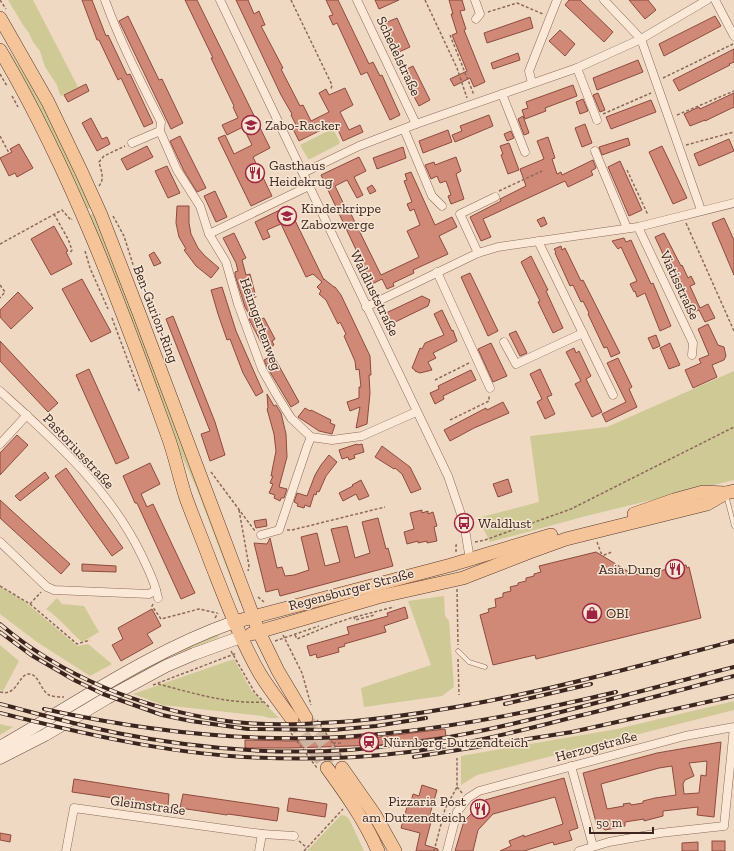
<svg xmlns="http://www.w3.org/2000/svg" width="734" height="851" font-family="'Zilla Slab',serif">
<rect width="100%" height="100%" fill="#f0d9c3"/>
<g fill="#cfc996">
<path d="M8 0H33L78 87 61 96 59 92 57 85 45 67 40 51 33 42 29 33 23 25Z"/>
<path d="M10 52 39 98 92 207 85 210 7 54Z"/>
<path d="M330 130 334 131 340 142 339 144 310 159H308L300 145Z"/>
<path d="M94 213 243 602 240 603 196 487 173 437 88 216Z"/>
<path d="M734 371V480L586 516 490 542 478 518 539 502 530 436 607 427Z"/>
<path d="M0 587 24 601 77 646 88 644 112 664 90 676 37 642 0 614Z"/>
<path d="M444 596 445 616 449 621 454 687 442 696 364 707 361 688 431 665 408 601Z"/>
<path d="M57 598 62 604 84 606 99 632 82 642C69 631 60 618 46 609Z"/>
<path d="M217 633 219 637 171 656 145 672 44 731 42 727 160 659Z"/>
<path d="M0 645 19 661 3 691 0 690Z"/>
<path d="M234 659 251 690 279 718H269L263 716 163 705 133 694Z"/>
<path d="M734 701V710L477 775 461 785V756L617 729Z"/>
<path d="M0 724 13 727 0 735Z"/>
<path d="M341 815 346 816 349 819 364 851H307Z"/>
</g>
<g fill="#d18977" stroke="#8d4b3d" fill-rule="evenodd">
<path d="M82 0H92L106 36 108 35 127 75 130 74 153 123 144 127 121 78 118 80 99 40H97Z"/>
<path d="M185 0H197L270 148 253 157 272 196 251 206 218 138 225 135 234 154 252 145 243 127 227 135 222 125 238 118 233 107 234 106 211 58H213Z"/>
<path d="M236 0H248L254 14 259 11 265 25 261 26 283 68 281 69 300 106 303 105 311 121 329 112 319 93 326 89 329 95 345 88 353 105 340 112 349 130 360 125 363 132 343 141 335 123 299 141 293 129 297 127 291 115 292 114 281 95Z"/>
<path d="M326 0H338L369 64 373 62 380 76 382 75 400 115 390 120 367 72 361 75 337 23 333 25 329 16 333 15Z"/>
<path d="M375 0H399L379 9Z"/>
<path d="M449 0H462L465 10 460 11 466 29 464 30 485 82 474 87 470 78 454 86 450 79 467 71 452 35 457 33 451 14H453Z"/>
<path d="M569 0H580L613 32 604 42 565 5Z"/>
<path d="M629 0H648L656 10 645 19Z"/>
<path d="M128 16 159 80 162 79 183 123 171 129 119 21Z"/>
<path d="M715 16 721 26 664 56 659 44Z"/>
<path d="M530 17 533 28 487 43 484 33Z"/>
<path d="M397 18 410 47 399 52 385 23Z"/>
<path d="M560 30 575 44 565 56 549 41Z"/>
<path d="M734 49V62L729 64 730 65 679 91 673 80Z"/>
<path d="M518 53 520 60 493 69 491 63Z"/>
<path d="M638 60 643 72 597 90 593 78Z"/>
<path d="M413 66 430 100 419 106 401 72Z"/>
<path d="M86 84 89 91 68 102 64 95Z"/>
<path d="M573 85 577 96 545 108 546 111 525 119 522 110 528 108 526 102Z"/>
<path d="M598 93 605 110 600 112 593 95Z"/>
<path d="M734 93V107L705 121V120L690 126 684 114 699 107 700 109Z"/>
<path d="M583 99 588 111 580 114 576 102Z"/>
<path d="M651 100 656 112 611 129 606 117Z"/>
<path d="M489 115 493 126 455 142 452 135 462 131 460 126Z"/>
<path d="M523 116 529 133 524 135 518 119Z"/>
<path d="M91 118 102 139 107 137 110 144 97 151 82 123Z"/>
<path d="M585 124 592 143 582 147 575 128Z"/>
<path d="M448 130 452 142 423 153 419 141Z"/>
<path d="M511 131 514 138 507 141 504 134Z"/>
<path d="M180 136 206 188 197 192 184 171 170 141Z"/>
<path d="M548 137 555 158 552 159 557 174 561 172 562 175 593 160 596 168 591 171 593 175 568 187 565 181 483 219 491 237 481 241 470 217 501 201 500 199 526 186 520 169 544 159 537 141Z"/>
<path d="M628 138 630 145 602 155 599 147Z"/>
<path d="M729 139 734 151 699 166 694 154Z"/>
<path d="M509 143 519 170 508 174 501 155 503 154 500 146Z"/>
<path d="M19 144 33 168 17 177 15 173 9 176 0 158 12 152 10 149Z"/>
<path d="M147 146 153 157 127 170 121 159Z"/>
<path d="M662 146 687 198 673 204 649 152Z"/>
<path d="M403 147 406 158 377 169 373 158Z"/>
<path d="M359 157 366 171 354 177 363 195 357 198 347 180 335 186 347 211 349 210 381 275 419 257 407 231 420 225 414 209 410 211 407 204 412 202 404 181 407 180 405 174 411 172 435 225 452 217 457 227 439 236 448 254 413 270 414 273 393 283 394 286 387 289 382 279 372 284 321 175Z"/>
<path d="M456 157 461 171 456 174 464 199 451 204 448 196 451 195 446 181 440 183 437 176 431 179 425 165 434 162 435 165Z"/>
<path d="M620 161 642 210 629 216 608 167Z"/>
<path d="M167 166 180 193 168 198 155 171Z"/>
<path d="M372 185 376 191 370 194 367 188Z"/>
<path d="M215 191 227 217 216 222 204 196Z"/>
<path d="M177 206H189V223L191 234 198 248 205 256 219 268 211 278 196 266 184 250 186 249 179 237 176 223Z"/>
<path d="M288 206 324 280V279L334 287H335L341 295 370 356 371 375H369L370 393 367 424 356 428 360 407 350 411 347 402 359 398V387H361L359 369 356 370 355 361 344 336 346 334 340 322 338 324 326 300 319 294 321 291 317 287 322 282 313 274 306 277 281 224 267 230 270 237 263 240 255 222Z"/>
<path d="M544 217 547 224 541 227 537 220Z"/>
<path d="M724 218 734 240V275L712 223Z"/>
<path d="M54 226 68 251 66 252 72 264 51 275 31 239Z"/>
<path d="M234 233 246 258 242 260 246 275 250 274 256 297 253 298 255 304H253L261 319 264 318 275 339 272 341 274 345 265 350 250 321 249 319 251 318 245 307 235 275V272L238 271 236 263 223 238Z"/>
<path d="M664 233 681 266 682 265 688 278 691 276 695 284 690 286 700 308 708 304 715 318 705 322 699 310 691 313 676 284 679 282 671 266 669 267 655 237Z"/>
<path d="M624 238 626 242 631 240 651 284 653 283 671 326 660 331 645 293 637 297 635 291 634 292 630 284 637 281 621 247 618 249 612 241Z"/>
<path d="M561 246 562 250 565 248 581 281 583 280 620 353 611 357 607 347 604 348 588 314 589 313 583 301 581 302 573 285 570 286 555 253 556 252 554 249Z"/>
<path d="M154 252 161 263 154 266 149 255Z"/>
<path d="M531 256 548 290 546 291 563 328 553 333 538 302 540 301 521 262Z"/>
<path d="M470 273 498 331 488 336 461 277Z"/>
<path d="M82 279 111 332 91 342 62 289Z"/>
<path d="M222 287 236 331 263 392 256 396 243 373 230 339 227 340 218 314 211 290Z"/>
<path d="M18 292 33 308 11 329 0 317V310Z"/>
<path d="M422 296 430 300 428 306 391 324 386 313Z"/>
<path d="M442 310 452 331 453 330 457 341 433 353 436 358 428 362 432 370 420 373 415 371V370L412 368 420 348 422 349 425 343 444 335 434 314Z"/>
<path d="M173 316 215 422 225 455 210 461 201 434 210 431 166 319Z"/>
<path d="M708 324 718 345 724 347 726 356 724 360 712 365 717 377 693 388 685 370 701 363 699 359 709 355 698 329Z"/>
<path d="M516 331 527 353 520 356 509 334Z"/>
<path d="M656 335 660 346 653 349 648 338Z"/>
<path d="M0 341 58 403 48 412 0 361Z"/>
<path d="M491 343 507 376 493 382 478 349Z"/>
<path d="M670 343 680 365 669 369 660 348Z"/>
<path d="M574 348 576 353 579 351 591 376 586 379 602 412 592 417 575 384 581 381 566 352Z"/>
<path d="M273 355 299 402 291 407 267 367 264 360Z"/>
<path d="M618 358 632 387 629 389 637 407 606 422 602 414 626 402 607 363Z"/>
<path d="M89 369 129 458 116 464 76 375Z"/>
<path d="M540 369 552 395 547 397 555 414 545 419 537 402 542 399 530 374Z"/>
<path d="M471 370 476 380 443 396 444 399 435 404 430 393 439 389 438 386Z"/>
<path d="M267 394 274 406 276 405 281 413 286 434 287 457 279 487 287 489 284 498H281L280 501 274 498 275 495 269 493 273 484 270 483 273 476H271L276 451 274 434 267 409 268 408Z"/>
<path d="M503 402 509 413 474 428 450 441 444 430 486 408 487 410Z"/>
<path d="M305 408 310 411 311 410 331 420 330 423 335 425 332 434 319 431 298 417Z"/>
<path d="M17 435 28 445 0 475V453Z"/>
<path d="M357 444 358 445 362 444 364 452 354 455 355 458 349 460 348 457 342 459 339 450Z"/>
<path d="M382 446 410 467 421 489 411 493 402 474 395 468 394 469 375 457Z"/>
<path d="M329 455 337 462 326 476 319 492 317 491 316 495 314 494 310 507 305 505 304 508 297 506 298 504 294 502 297 493 307 496 315 475 321 465Z"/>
<path d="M150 463 160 484 141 494 147 507 153 504 195 593 181 599 137 503H135L123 476Z"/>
<path d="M66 468 123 548 112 556 55 476Z"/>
<path d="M45 472 49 478 20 501 15 496Z"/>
<path d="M508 479 512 492 498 497 493 484Z"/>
<path d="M361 480 369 496 359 500 356 494 343 501 339 493 353 486 352 485Z"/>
<path d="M0 500 70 564 61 574 0 518Z"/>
<path d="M422 510V513L428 511V514L433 512 437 526 434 527 437 541 427 543V541L418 543V541L407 544 404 532 414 529 410 513Z"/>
<path d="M378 518 386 549 388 548 393 566 280 596 278 589 266 592 254 543 267 544 270 538 277 568 282 567 285 576 294 575 309 570 301 537 317 533 325 566 340 562 331 529 347 526 355 558 370 553 362 522Z"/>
<path d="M266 519 267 526 256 528 254 521Z"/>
<path d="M596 552 629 572 641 575 686 565 687 568 689 567 701 618 536 659 535 655 493 665 480 615 489 612 488 609 496 607 495 599 503 597V593L511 591 510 587 518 585V583L526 581V578L534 576V574L541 572 539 566Z"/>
<path d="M82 564 116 566V572L82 571Z"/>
<path d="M405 607 408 618 384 626 386 632 344 644 345 646 338 648 339 652 317 658 316 654 310 656 307 646 349 634 347 627 388 616 387 613Z"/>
<path d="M152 609 161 626 147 634 153 643 121 661 112 645 123 639 118 628Z"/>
<path d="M445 729 446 736 379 745 291 748H245V740L291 741 348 739 379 737Z"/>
<path d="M721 742 714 817 697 815 698 807 663 811V816L644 821V819L625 822V826L605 830 600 826H597L583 773 657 753ZM707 761 706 776 701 775 699 793 684 794 683 784 685 780 694 776 689 763ZM672 766 676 795 655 798 643 801V803L631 805 630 803 623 804 624 806 607 809 601 784 659 768Z"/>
<path d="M564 778 578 828 569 831 572 840 554 845 553 842 524 851H500L511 846 509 841 524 835V837L563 824 555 797 493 814 478 830 473 851H455L464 821 485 800Z"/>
<path d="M74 779 169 794 168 806 72 792Z"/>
<path d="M422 785 437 790 430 814H433L425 845 438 849V851H416L420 833 401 828 407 807 409 808 413 794 419 796Z"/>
<path d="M183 794 279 808 277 821 228 814 227 815 180 808Z"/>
<path d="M289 798 327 804 325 817 287 811Z"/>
<path d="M0 833 11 835 10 842 0 840Z"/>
<rect x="712" y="841" width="13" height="10"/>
<path d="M698 842V851H682V843Z"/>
</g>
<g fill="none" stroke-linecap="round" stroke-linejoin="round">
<g stroke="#ccb5a2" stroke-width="13" stroke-dasharray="13 6" stroke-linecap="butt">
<path d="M306 718 342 768"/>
<path d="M292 719 327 768"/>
</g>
<defs>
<g id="lane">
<path d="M726 495 734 526"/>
<path d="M458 651 469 662 485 667"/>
</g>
<g id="street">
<path d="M105 0C120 42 141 82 161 122L160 131 177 170 200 206 209 234 226 262 238 304 262 369 276 394 291 418 311 437 332 440 362 436 416 412"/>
<path d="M220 0 448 476 464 523 470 560"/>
<path d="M357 0 416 124"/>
<path d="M475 0 480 14 476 19"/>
<path d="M604 0 641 39 701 210"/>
<path d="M715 0 734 36"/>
<path d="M577 68 597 120"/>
<path d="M532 83 529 71 557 0"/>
<path d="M502 94 525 152"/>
<path d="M404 129 432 196 442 206"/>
<path d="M132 143 160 131"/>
<path d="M595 151 627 228"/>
<path d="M303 173 359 146 416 124 577 68 641 39 707 0"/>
<path d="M638 227 693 343 692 355"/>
<path d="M209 234 309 186"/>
<path d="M538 241 613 395"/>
<path d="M478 253 460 214 495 197"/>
<path d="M437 272 490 388"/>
<path d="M366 307 478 253 498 247 638 227 734 203"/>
<path d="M504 342 516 364 583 333"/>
<path d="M0 391C54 440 110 489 142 556 147 567 153 578 156 590L149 594 54 590 47 587 0 542"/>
<path d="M0 444 27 415"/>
<path d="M261 535 279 530 307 447 311 437"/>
<path d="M156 590 158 598"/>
<path d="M571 766 593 846"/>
<path d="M262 834 294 836"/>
<path d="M66 851 74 808 262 834 259 851"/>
<path d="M447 851 457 812 468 798 479 791 685 736 734 727 724 826 660 833 609 842 579 851"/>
</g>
<g id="secondary">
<path d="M0 747C77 703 151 651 234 622"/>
<path d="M0 758 45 735 107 698 166 666 194 654 241 637"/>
</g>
<g id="primary">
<path d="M0 18 48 102 82 173 101 215 139 313 259 632 278 671 306 718"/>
<path d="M0 50C71 171 120 303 167 434 175 455 179 477 186 498 194 520 203 541 211 563 226 601 240 639 260 674 270 690 281 704 292 719"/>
<path d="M634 514 674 500 703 492 725 493"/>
<path d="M234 622 451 565 551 535"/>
<path d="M251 634 378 597 463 578 530 552 566 539 707 504 726 493 734 491"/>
<path d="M327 768C346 794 365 821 378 851"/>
<path d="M342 768 375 815 395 851"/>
</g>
</defs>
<use href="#lane" stroke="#8c6959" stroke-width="5"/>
<use href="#street" stroke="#8c6959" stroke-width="9"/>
<use href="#secondary" stroke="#6e4a3c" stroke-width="13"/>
<use href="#primary" stroke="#5a382d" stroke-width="14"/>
<g stroke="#8c6959" stroke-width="1.5" stroke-dasharray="3 2" stroke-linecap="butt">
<path d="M0 0 6 9"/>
<path d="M291 0 332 85 331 89"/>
<path d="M425 0 457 68 467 98"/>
<path d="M488 12 517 3 543 14"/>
<path d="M450 35 474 95"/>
<path d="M0 74 7 86"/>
<path d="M663 78 733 44"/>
<path d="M12 96 18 107"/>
<path d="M603 114 651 93"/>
<path d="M677 115 734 91"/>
<path d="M0 136 9 153"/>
<path d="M686 145 734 132"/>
<path d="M627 170 648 215"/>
<path d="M99 186C105 179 101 170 99 162L104 156 125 146"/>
<path d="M499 191 542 171"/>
<path d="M54 214 68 239 72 250 69 254"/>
<path d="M113 216 124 236 136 274"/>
<path d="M686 223 734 331"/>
<path d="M0 244 62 210 71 220 72 219"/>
<path d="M85 251 90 268 108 309"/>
<path d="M0 285 5 292 0 298"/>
<path d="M112 318 140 393"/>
<path d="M435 380 469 363"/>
<path d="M450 420 489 401V396"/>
<path d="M211 472 255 531"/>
<path d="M239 510 249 566 248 571"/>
<path d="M287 530H292L385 507"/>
<path d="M475 542 485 540 571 509 734 427"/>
<path d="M597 542 601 553 604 555 612 552"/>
<path d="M456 552V545H459"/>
<path d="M0 586 30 604 77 644 90 640"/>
<path d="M457 589 458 645"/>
<path d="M258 597 264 602"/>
<path d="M30 604 41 592"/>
<path d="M153 604 152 606 161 619 199 609 217 613"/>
<path d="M355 617 394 607"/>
<path d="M215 618 218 613"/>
<path d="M283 635 302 673 311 705"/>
<path d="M295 635 297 639 333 624 354 617 355 620 375 615"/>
<path d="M275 641 319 626"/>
<path d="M231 651 255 693 270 708"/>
<path d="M458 659 459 695"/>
<path d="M158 684C193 693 227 704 263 702"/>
<path d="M153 685 237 653"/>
<path d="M0 692C18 697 18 673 30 674 39 675 41 691 49 695 53 697 59 697 64 697"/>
<path d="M317 720 343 758"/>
<path d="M288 729 317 768"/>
<path d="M333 743H341"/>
<path d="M457 787 462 793"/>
<path d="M299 841 307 848"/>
<path d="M304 851 343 809"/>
<path d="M434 851 445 809 457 787V758"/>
</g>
<use href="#lane" stroke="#fbe8d7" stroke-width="4"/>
<use href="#street" stroke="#fbe8d7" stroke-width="8"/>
<use href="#secondary" stroke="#fbe8d7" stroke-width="12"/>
<use href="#primary" stroke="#f5c499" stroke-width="13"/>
<defs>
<g id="rail">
<path d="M0 624C61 676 141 708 220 720 263 727 310 724 354 721 483 709 609 674 734 641"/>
<path d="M0 632 31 655 74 680 103 694 162 715 191 721 248 729 333 730 376 726 426 718"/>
<path d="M0 704C39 714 77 725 117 733 193 748 271 755 349 750 432 744 508 726 588 705 637 692 685 680 734 667"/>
<path d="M505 704 591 684"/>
<path d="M44 709C157 734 274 746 390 733 466 725 541 710 616 692"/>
<path d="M0 713C80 733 161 752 244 757 298 760 354 759 409 752 463 745 517 732 570 718 625 705 680 690 734 676"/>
<path d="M414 757 572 732 734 696"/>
</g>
</defs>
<use href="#rail" stroke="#3b251e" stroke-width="4"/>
<use href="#rail" stroke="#f7e5d3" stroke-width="2.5" stroke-dasharray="8" stroke-linecap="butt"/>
</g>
<defs>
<symbol id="school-ring" viewBox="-11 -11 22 22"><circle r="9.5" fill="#f7e5d3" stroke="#9e2541" stroke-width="1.5"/><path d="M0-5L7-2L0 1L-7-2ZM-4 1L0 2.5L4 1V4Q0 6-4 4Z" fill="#9e2541"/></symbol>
<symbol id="restaurant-ring" viewBox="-11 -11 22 22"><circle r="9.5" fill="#f7e5d3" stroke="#9e2541" stroke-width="1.5"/><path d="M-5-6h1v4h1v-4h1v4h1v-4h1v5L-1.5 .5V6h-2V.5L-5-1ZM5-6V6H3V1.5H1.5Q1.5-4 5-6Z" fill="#9e2541"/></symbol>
<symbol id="bus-ring" viewBox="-11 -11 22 22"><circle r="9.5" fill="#f7e5d3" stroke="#9e2541" stroke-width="1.5"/><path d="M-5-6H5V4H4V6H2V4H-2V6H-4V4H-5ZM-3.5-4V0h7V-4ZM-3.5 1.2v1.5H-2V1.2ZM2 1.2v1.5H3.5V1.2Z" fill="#9e2541"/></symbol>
<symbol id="shop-ring" viewBox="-11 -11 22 22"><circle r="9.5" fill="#f7e5d3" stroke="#9e2541" stroke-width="1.5"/><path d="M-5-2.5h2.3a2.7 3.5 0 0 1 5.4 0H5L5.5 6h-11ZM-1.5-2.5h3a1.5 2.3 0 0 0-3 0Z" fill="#9e2541"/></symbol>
<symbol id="station-ring" viewBox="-11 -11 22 22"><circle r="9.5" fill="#f7e5d3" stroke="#9e2541" stroke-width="1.5"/><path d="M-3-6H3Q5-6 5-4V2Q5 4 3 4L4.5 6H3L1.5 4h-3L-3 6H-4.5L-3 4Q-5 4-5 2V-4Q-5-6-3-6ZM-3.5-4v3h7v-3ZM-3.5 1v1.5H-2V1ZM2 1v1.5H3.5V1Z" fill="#9e2541"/></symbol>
</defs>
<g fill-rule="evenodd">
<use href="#school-ring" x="240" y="114" width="22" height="22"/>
<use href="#restaurant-ring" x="244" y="162" width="22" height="22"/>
<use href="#school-ring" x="276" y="205" width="22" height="22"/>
<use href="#bus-ring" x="453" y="512" width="22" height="22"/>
<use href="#restaurant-ring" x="664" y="558" width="22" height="22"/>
<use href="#shop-ring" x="581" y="602" width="22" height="22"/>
<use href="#station-ring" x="358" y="731" width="22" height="22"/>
<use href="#restaurant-ring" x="469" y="798" width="22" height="22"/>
</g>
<g text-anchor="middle" stroke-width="3" stroke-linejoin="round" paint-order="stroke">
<g font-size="14" fill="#3b251e" stroke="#f7e5d3">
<text transform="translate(399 56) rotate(65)" y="5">Schedelstraße</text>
<text transform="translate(680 285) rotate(65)" y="5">Viatisstraße</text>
<text transform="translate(375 293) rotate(64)" y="5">Waldluststraße</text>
<text transform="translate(156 314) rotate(69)" y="5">Ben-Gurion-Ring</text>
<text transform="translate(261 324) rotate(70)" y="5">Heimgartenweg</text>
<text transform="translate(79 451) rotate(47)" y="5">Pastoriusstraße</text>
<text transform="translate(351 589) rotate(-15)" y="5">Regensburger Straße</text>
<text transform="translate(596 746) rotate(-15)" y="5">Herzogstraße</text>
<text transform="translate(148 805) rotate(8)" y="5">Gleimstraße</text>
</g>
<g font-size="14" fill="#3b251e" stroke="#f7e5d3" text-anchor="start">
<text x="265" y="130">Zabo-Racker</text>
<text x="269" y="170">Gasthaus<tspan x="269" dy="16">Heidekrug</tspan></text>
<text x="301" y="213">Kinderkrippe<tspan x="301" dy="16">Zabozwerge</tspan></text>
<text x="478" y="528">Waldlust</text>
<text x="661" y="574" text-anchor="end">Asia Dung</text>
<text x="606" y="618">OBI</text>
<text x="383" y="747">Nürnberg-Dutzendteich</text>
<text x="466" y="806" text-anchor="end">Pizzaria Post<tspan x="466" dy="16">am Dutzendteich</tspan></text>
</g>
</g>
<path d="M590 827v6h63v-6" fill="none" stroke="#3b251e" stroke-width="2"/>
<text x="596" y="827" font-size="12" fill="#3b251e" stroke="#f7e5d3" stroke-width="3" paint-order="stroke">50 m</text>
</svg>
